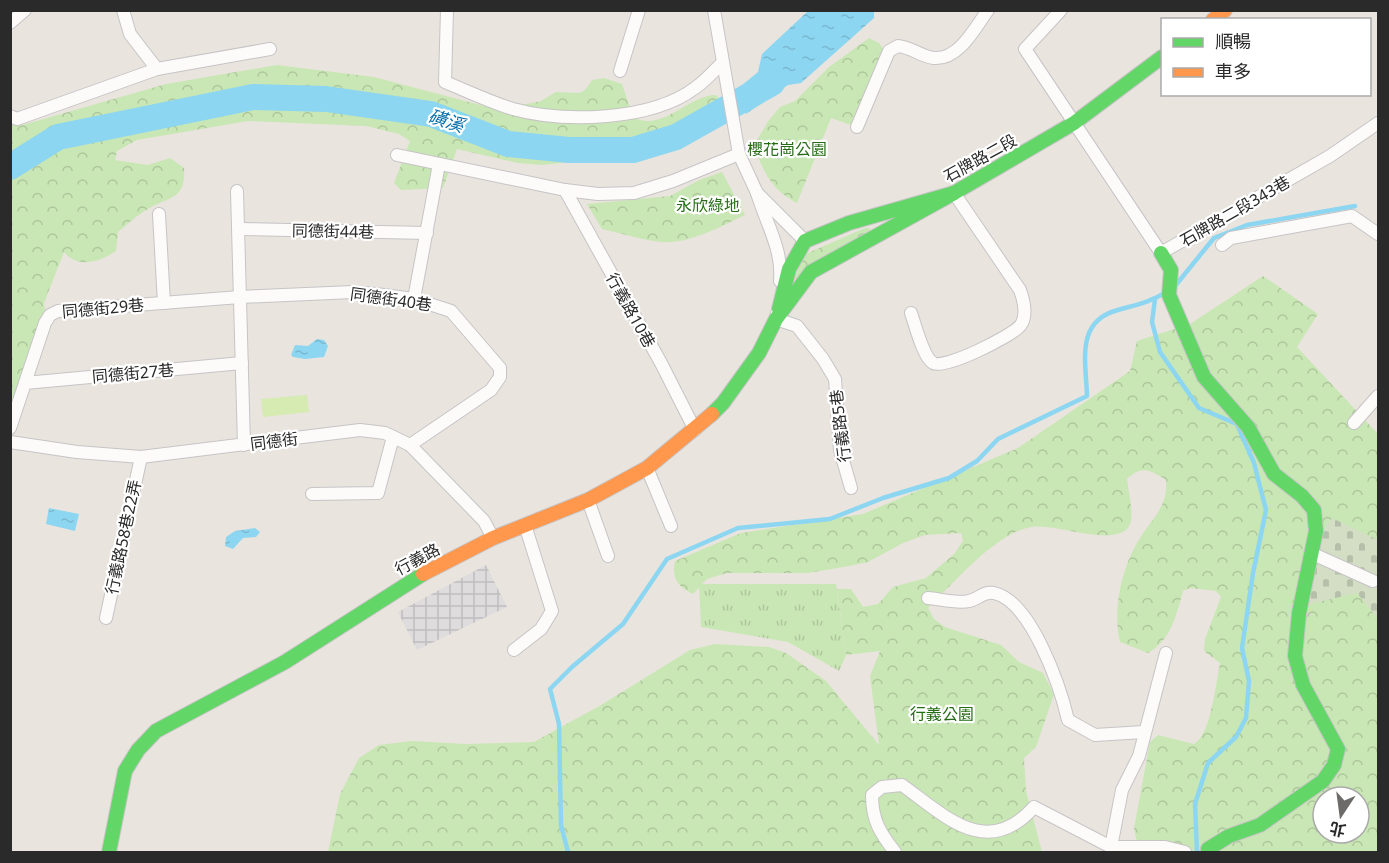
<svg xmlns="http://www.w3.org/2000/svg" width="1389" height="863" font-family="'Noto Sans','Noto Sans TC',sans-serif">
<defs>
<pattern id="industrial-grid" width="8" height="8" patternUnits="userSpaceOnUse" patternTransform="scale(1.5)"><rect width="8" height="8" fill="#dfdcde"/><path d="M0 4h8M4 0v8" fill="none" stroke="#c0bdbf"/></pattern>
<pattern id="grass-tufts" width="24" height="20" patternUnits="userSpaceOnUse" patternTransform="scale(1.5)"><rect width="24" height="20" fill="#c9e7b4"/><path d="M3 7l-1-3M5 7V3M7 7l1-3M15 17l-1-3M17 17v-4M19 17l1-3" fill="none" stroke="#adc69b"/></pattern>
<pattern id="forest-crowns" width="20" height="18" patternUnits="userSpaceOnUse" patternTransform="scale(1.5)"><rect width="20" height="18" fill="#c9e7b4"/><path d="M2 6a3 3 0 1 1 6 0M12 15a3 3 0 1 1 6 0" fill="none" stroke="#adc69b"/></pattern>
<pattern id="cemetery-stones" width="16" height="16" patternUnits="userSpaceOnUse" patternTransform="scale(1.5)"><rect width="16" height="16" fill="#d4dec5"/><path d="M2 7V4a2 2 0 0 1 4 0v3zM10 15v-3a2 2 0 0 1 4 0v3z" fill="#b6bfa9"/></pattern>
<pattern id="water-ripples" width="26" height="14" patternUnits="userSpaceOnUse" patternTransform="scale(1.5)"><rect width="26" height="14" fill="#8cd6f1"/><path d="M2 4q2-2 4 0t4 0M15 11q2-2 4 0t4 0" fill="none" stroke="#79b8cf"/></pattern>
</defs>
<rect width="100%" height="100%" fill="#e9e4de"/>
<path fill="url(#industrial-grid)" d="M486 565 507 607 417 650 398 612Z"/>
<path fill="url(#grass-tufts)" d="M699 584H836L846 655 839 671 788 642 701 627Z"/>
<g fill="url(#forest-crowns)" fill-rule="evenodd">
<path d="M869 38 879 43 883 49 851 125 831 118 797 203C772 191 762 170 754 145L769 120 780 107 795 101 829 67Z"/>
<path d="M277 65 374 77 488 107 527 104 541 101 556 92 579 93 585 90 592 80 604 78 622 84 633 117C662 133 688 95 716 95L722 103 723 124 668 146 628 156 541 165 518 163 457 149 443 188 401 190 394 183 410 141 399 134 366 126 248 121 137 140 117 151 115 160 148 165 170 158 184 168C186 200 170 196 148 209 137 215 128 224 118 232L116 251C100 262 78 269 64 252L44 303 45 310 11 416V122L19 126 166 84Z"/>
<path d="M722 172 745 215C723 226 686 245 661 242 641 240 621 233 602 229L587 204 670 196 699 180Z"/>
<path d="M865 228H869L872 233 798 280 794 279 804 256 810 252Z"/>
<path d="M1263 276 1318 314 1297 347 1378 434V852H1139L1134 828 1150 742 1158 735 1194 744C1211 735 1216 682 1220 663L1204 651 1205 639 1221 597 1216 591 1190 588 1183 591C1176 616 1171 640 1148 653L1120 642C1112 610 1122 566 1140 538 1153 517 1168 507 1166 480 1150 470 1142 465 1127 479 1128 491 1136 519 1128 528 1110 547 1056 523 1032 527 996 532 954 583 928 608L934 619 945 627 1001 645 1019 662 1043 673 1054 694 1036 747 1024 758 1026 791 1042 852H328L340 794 359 758 379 745 412 741 466 744 534 742 601 705 690 650 715 644 769 647 786 653 826 681 879 745 870 676 880 651 846 655 837 589H851L863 607 878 604 893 587 926 578 954 554 963 541 961 533 925 535 903 543 868 562 849 566 808 573H727L707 579 693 594C678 587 671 578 675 561L741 533 863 514 1018 448 1130 371 1137 341 1190 324ZM1323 797H1359V833H1323Z"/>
</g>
<path fill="url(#cemetery-stones)" d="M1332 518 1378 540V619L1357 593 1301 606 1302 562Z"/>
<path fill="#d5ebb1" d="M307 395 309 412 263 417 261 399Z"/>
<g fill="url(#water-ripples)">
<path d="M808 11H874V18L801 83 788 85 746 114 741 86 758 72 762 54Z"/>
<path d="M317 339 324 340 328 346 324 357 305 359 293 357 291 355 295 345 308 346Z"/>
<path d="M49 508 79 514 75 531 46 524Z"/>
<path d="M255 528 260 532 256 537 243 538 233 549 225 546 226 537 235 531Z"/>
</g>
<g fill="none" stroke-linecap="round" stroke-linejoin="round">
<g stroke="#8cd6f1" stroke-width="4.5">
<path d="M1175 286 1214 238 1247 225 1355 206"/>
<path d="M1155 299 1152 322 1160 352 1199 408 1237 424 1254 463 1266 510 1253 573 1242 648 1249 681 1246 718 1236 737 1208 763 1195 804 1197 852"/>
<path d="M568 852 561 825 559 724 550 689 572 667 623 624 667 559 738 528 830 519 883 498 949 478 977 461 998 439 1087 396C1086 362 1075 321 1118 310 1135 305 1151 302 1166 292"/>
</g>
<path stroke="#8cd6f1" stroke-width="26" d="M10 167 58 137 253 97 326 99 431 114 508 144 569 150H633L676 137 772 83"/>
<defs>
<g id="street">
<path d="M123 10 130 34 157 69"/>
<path d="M447 10 445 82C467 91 490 102 513 109 564 123 651 121 695 88 705 81 713 72 722 63"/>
<path d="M714 10 739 154 757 193 805 241"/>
<path d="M1061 10 1025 49 1161 253 1330 156 1378 123"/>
<path d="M10 23 25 10"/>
<path d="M620 71 639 10"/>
<path d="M10 116 17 119 157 69 270 49"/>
<path d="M857 127 889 51 898 46C911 47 922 57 934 58 959 60 975 28 988 10"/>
<path d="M397 155 565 190 598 194 634 193 673 181 739 154"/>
<path d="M565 190 661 363 695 430"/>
<path d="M237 191 244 445"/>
<path d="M757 193C766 223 783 250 780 281"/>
<path d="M159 214 164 303"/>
<path d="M239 229 427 233"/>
<path d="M1222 245 1231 238 1352 216 1378 234"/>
<path d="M414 299 439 164"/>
<path d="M777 313 776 319 797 326 823 359 835 379 840 450 851 488"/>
<path d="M911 313C915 324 923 357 933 363 944 370 1010 337 1020 326 1028 316 1024 301 1020 290L954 193"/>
<path d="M25 383 242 363"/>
<path d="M1354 423 1378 396"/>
<path d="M10 428 45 323 50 315 58 311 240 297 353 292 376 294 414 299 451 311 500 368V377L491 390 410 445"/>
<path d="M10 442 77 452 141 457 360 430 385 433 410 445 484 521 493 538"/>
<path d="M647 468 671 526"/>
<path d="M312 494 378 493 393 437"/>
<path d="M588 500 608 556"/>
<path d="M1313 554 1373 581"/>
<path d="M928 598C940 599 958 604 969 601 979 599 983 591 994 593 1031 601 1060 686 1068 720L1095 735 1144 732"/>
<path d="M106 618 141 457"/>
<path d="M514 650 541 629 552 611 525 525"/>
<path d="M1111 847 1122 790 1139 756 1166 653"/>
<path d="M895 852C880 833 872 820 872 795L882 787 902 785C945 816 987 860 1034 807L1111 847H1165L1185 852"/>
</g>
<g id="fast">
<path d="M1161 253 1171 270 1169 295 1204 377 1248 427 1274 474 1302 496 1314 510 1316 531 1299 613 1295 656 1303 685 1338 749 1334 765 1323 781 1260 825 1229 836 1208 849"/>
<path d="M779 309 789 269 805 241 849 223 954 193 1074 123 1162 57"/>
<path d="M712 414 723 403 759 353 776 319 811 272 954 193"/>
<path d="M109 852 125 771 138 750 156 731 285 662 423 574"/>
</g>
<g id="slow">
<path d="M1213 20 1225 10"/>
<path d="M423 574 493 538 588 500 647 468 712 414"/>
</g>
</defs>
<use href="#street" stroke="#c6c4c5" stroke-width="14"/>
<use href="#fast" stroke="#c6c4c5" stroke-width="16"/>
<use href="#slow" stroke="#c6c4c5" stroke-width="16"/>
<use href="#street" stroke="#fcfbfa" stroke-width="12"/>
<use href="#fast" stroke="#63d668" stroke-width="14"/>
<use href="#slow" stroke="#ff974d" stroke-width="14"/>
</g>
<g text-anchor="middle" stroke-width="4.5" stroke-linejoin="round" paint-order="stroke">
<g font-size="16" fill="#256d14" stroke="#fff">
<text x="787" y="155">櫻花崗公園</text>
<text x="708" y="211">永欣綠地</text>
<text x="942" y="720">行義公園</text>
</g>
<g font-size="16" fill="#2a2a2a" stroke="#fff">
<text transform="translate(980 158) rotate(-29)" y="6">石牌路二段</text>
<text transform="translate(1235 211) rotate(-30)" y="6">石牌路二段343巷</text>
<text transform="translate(333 231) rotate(1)" y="6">同德街44巷</text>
<text transform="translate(391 299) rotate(8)" y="6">同德街40巷</text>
<text transform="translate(103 308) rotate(-5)" y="6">同德街29巷</text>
<text transform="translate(631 310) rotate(61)" y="6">行義路10巷</text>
<text transform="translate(133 373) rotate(-5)" y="6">同德街27巷</text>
<text transform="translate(840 426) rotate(-97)" y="6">行義路5巷</text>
<text transform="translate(274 441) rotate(-7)" y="6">同德街</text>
<text transform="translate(123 537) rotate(-78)" y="6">行義路58巷22弄</text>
<text transform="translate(417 559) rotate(-28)" y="6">行義路</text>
</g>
<g font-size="18" font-style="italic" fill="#026ca6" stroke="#fff">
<text transform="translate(446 121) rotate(18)" y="6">磺溪</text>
</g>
</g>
<rect width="1389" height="863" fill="none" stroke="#2a2a2a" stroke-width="24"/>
<rect x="1161" y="18" width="210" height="78" fill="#ffffff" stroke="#aaaaaa" stroke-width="1.5"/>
<rect x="1173" y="38" width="30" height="9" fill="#63d668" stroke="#aaaaaa" stroke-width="1.5"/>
<text x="1215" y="48" font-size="18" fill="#2a2a2a">順暢</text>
<rect x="1173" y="68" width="30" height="9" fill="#ff974d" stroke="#aaaaaa" stroke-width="1.5"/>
<text x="1215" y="78" font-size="18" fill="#2a2a2a">車多</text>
<g transform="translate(1341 815) rotate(193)"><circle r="28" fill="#ffffff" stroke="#aaaaaa" stroke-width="1.5"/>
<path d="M0-4.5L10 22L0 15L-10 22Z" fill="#6d6b69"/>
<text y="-9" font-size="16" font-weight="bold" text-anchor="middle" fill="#2a2a2a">北</text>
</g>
</svg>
